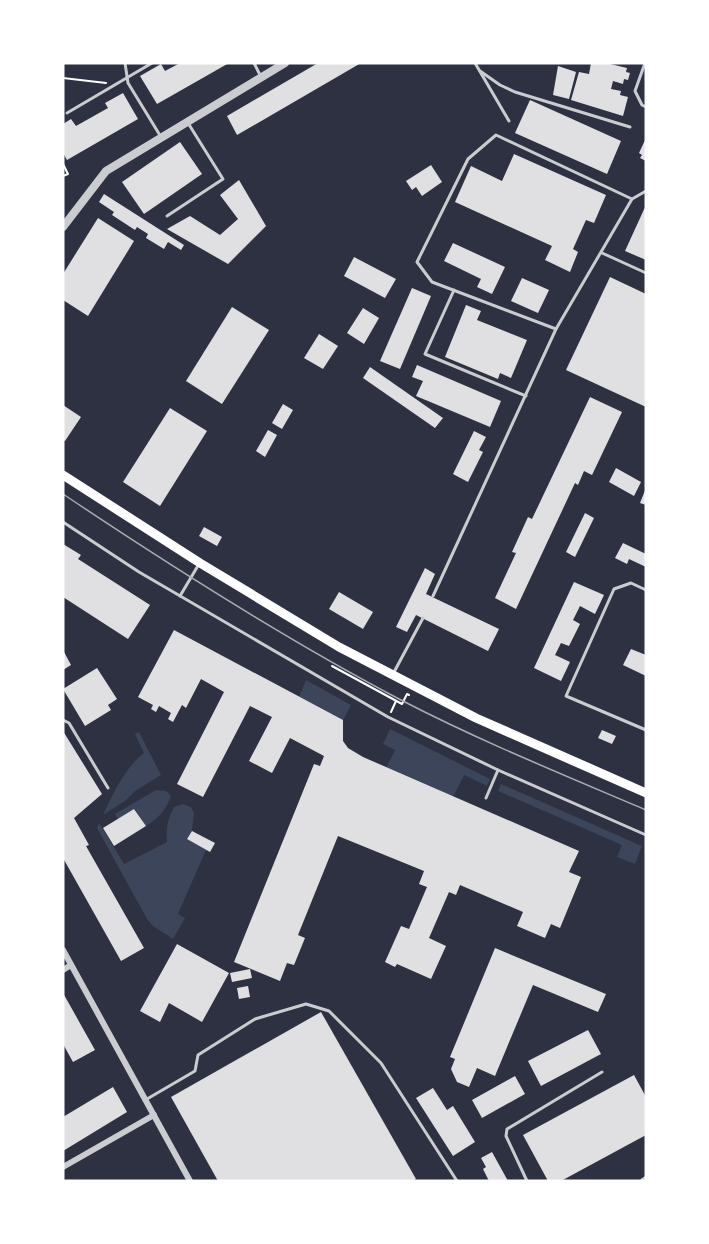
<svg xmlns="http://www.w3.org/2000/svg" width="709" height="1244" font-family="'Fira Sans Condensed',sans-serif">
<rect width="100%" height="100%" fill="#2d3142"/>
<g fill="#3c4559">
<path d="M306 680 351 705 343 720 299 697Z"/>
<path d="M390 729 490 779 487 786 464 775 453 797 386 768 395 750 383 744Z"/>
<path d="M139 732 161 775 135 791 125 801 103 815C114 792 124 769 144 753L135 734Z"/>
<path d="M501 784 642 846 635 864 617 857 622 845 498 791Z"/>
<path d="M156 790 166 791 171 796C167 809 157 820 146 826L135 809 118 819 115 814Z"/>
<path d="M183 804 191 807 194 813 192 831 187 839 206 850 178 914 185 918 173 939 153 926 147 919 97 828 99 823 124 864 167 842C166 828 167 820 174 807Z"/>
</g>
<g fill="#e0e0e3">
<path d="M180 63H229L157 104 140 76 161 64 165 71Z"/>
<path d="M318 63H361L237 135 227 116Z"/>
<path d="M591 63H606L627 68 626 72 630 73 628 80 624 79 623 84 613 81 611 89 621 91 620 95 628 97 623 116 571 100 579 72 589 74Z"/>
<path d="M558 66 576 72 569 99 553 95Z"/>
<path d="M123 93 138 119 67 160 63 153V124L71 119 76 126 108 108 105 103Z"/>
<path d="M530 100 621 141 607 174 515 133Z"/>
<path d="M646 138V161L640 158 642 155 639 153Z"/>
<path d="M180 142 202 174 144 214 122 182Z"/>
<path d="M514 154 606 195 594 223 586 220 573 249 578 252 570 272 545 260 552 246 455 202 471 166 502 181Z"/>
<path d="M431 165 442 182 422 196 416 187 412 190 406 181Z"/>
<path d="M239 180 266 226 228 264 167 229 190 216 220 235 238 219 220 195Z"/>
<path d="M104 194 184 245 181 250 168 242 164 249 146 238 148 234 137 227 135 230 112 215 114 212 99 202Z"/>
<path d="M646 205V260L625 251Z"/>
<path d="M98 218 134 241 88 316 63 300V274Z"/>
<path d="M453 243 505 267 492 294 477 287 481 279 444 261Z"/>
<path d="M354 257 396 279 385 298 344 276Z"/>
<path d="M610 277 646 294V407L566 370Z"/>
<path d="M522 278 549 290 538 313 511 301Z"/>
<path d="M412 288 431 296 400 369 380 361Z"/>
<path d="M466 305 481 311 477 320 527 340 511 378 500 373 498 379 445 357Z"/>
<path d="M232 307 269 330 222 404 186 381Z"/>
<path d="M363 308 379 318 364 344 347 333Z"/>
<path d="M319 334 338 346 323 369 304 358Z"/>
<path d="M417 365 501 401 490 427 416 396 423 381 412 377Z"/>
<path d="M370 367 443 418 435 428 363 378Z"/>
<path d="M590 397 622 412 592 475 584 471 578 485 575 483 516 609 495 598 516 553 512 552 528 517 532 519Z"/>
<path d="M283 404 293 410 282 429 272 423Z"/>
<path d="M63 405 81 417 65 441 63 440Z"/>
<path d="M170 408 207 431 160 506 123 482Z"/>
<path d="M268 430 277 435 265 457 256 451Z"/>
<path d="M474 431 486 437 479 450 483 452 468 482 453 474Z"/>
<path d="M616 468 641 482 634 496 609 482Z"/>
<path d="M646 488V505L640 503Z"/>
<path d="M585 513 594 518 575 557 566 552Z"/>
<path d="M204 527 222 537 217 546 199 536Z"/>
<path d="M623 543 646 554V567L629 559 627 564 615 558Z"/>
<path d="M63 544 81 555 78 559 150 605 128 639 63 597Z"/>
<path d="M425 568 435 574 426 594 499 629 488 651 416 615 407 632 396 627Z"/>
<path d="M574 582 604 595 595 614 580 606 573 620 580 624 569 646 561 643 555 655 570 662 561 681 534 668Z"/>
<path d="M339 592 373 612 363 629 329 609Z"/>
<path d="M174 630 343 720V741L348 748 363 757 579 851 569 872 581 877 560 928 551 924 545 938 517 926 523 912 460 885 456 895 449 892 429 938 446 946 431 979 397 964 395 967 385 962 401 926 409 929 427 887 419 884 424 871 338 836 298 935 305 938 294 965 287 963 280 981 234 962 314 764 320 766 324 756 290 738 272 773 249 761 272 717 250 706 203 797 177 784 224 692 201 679 186 708 182 705 173 722 168 719 171 713 159 706 156 712 151 709 153 705 138 697Z"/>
<path d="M631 649 646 655V676L623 665Z"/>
<path d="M63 650 71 665 63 670Z"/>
<path d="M97 668 117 699 108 705 111 710 85 726 63 689Z"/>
<path d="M602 730 616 736 612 744 598 738Z"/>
<path d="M63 731 102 794 74 818 89 845 86 846 144 948 121 961 63 858Z"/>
<path d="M134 809 146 826 114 846 103 828Z"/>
<path d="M192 831 215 843 210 852 187 839Z"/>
<path d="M177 944 229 973 202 1022 169 1003 160 1022 140 1011Z"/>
<path d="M495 948 606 994 598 1012 533 985 495 1076 477 1068 469 1087 457 1082 451 1069 455 1059 450 1057Z"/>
<path d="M250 969 252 978 232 982 230 973Z"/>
<path d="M248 986 250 997 239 999 237 988Z"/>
<path d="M63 993 95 1050 73 1062 63 1044Z"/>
<path d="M321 1012 416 1179 412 1181H218L171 1097Z"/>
<path d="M588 1030 601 1054 541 1086 528 1061Z"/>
<path d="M634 1075 646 1097V1135L561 1181H548L523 1135Z"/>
<path d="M515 1076 525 1094 482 1118 472 1100Z"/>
<path d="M113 1087 127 1112 63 1151V1117Z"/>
<path d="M433 1088 447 1110 453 1106 475 1142 453 1156 416 1098Z"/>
<path d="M492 1152 508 1181H489L483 1169 486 1167 481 1158Z"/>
</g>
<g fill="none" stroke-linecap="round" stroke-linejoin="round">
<g stroke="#fff" stroke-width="2">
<path d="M63 78 106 83"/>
<path d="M63 164 68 174 63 176"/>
<path d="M332 666 402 704 407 694 409 695"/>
<path d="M391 712 396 701"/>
</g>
<g stroke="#caccd0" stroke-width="3">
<path d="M125 63 128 83 161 137"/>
<path d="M254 63 261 77"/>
<path d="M475 63 509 121"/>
<path d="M645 63 635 91 642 105 646 107"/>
<path d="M480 71 500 85 515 92 630 127"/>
<path d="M67 113 152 63"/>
<path d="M167 216 223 179 188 123"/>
<path d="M602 253 646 273"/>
<path d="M454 290 425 354 526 396"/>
<path d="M556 329 432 282 417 262 468 159 496 135 632 199"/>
<path d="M63 522 139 572 388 717 498 770 646 835"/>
<path d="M646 590 631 583 614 589 566 696 646 730"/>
<path d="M180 596 199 564"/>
<path d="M433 596 556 329 632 199 646 191"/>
<path d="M393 674 423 618"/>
<path d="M63 720 69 723 108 788"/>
<path d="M486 798 498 770"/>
<path d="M147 1099 195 1071 198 1055 255 1019 306 1004 329 1011 381 1063 457 1181"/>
<path d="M527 1181 506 1136 507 1129 602 1072"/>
</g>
<g stroke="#caccd0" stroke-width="6">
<path d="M63 950 190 1181"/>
<path d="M63 970 71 965"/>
<path d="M63 1167 154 1115"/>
<path d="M643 1181 646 1179"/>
</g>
<path stroke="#caccd0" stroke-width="8" d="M63 227 106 171 285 63"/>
<path stroke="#fff" stroke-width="9" d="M63 475 200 563 339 647 476 718 646 793"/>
<path stroke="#abadb3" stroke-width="1.5" d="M63 494C172 567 285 639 401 700 480 741 564 775 646 810"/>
</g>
<rect width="709" height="1244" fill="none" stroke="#ffffff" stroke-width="129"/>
</svg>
